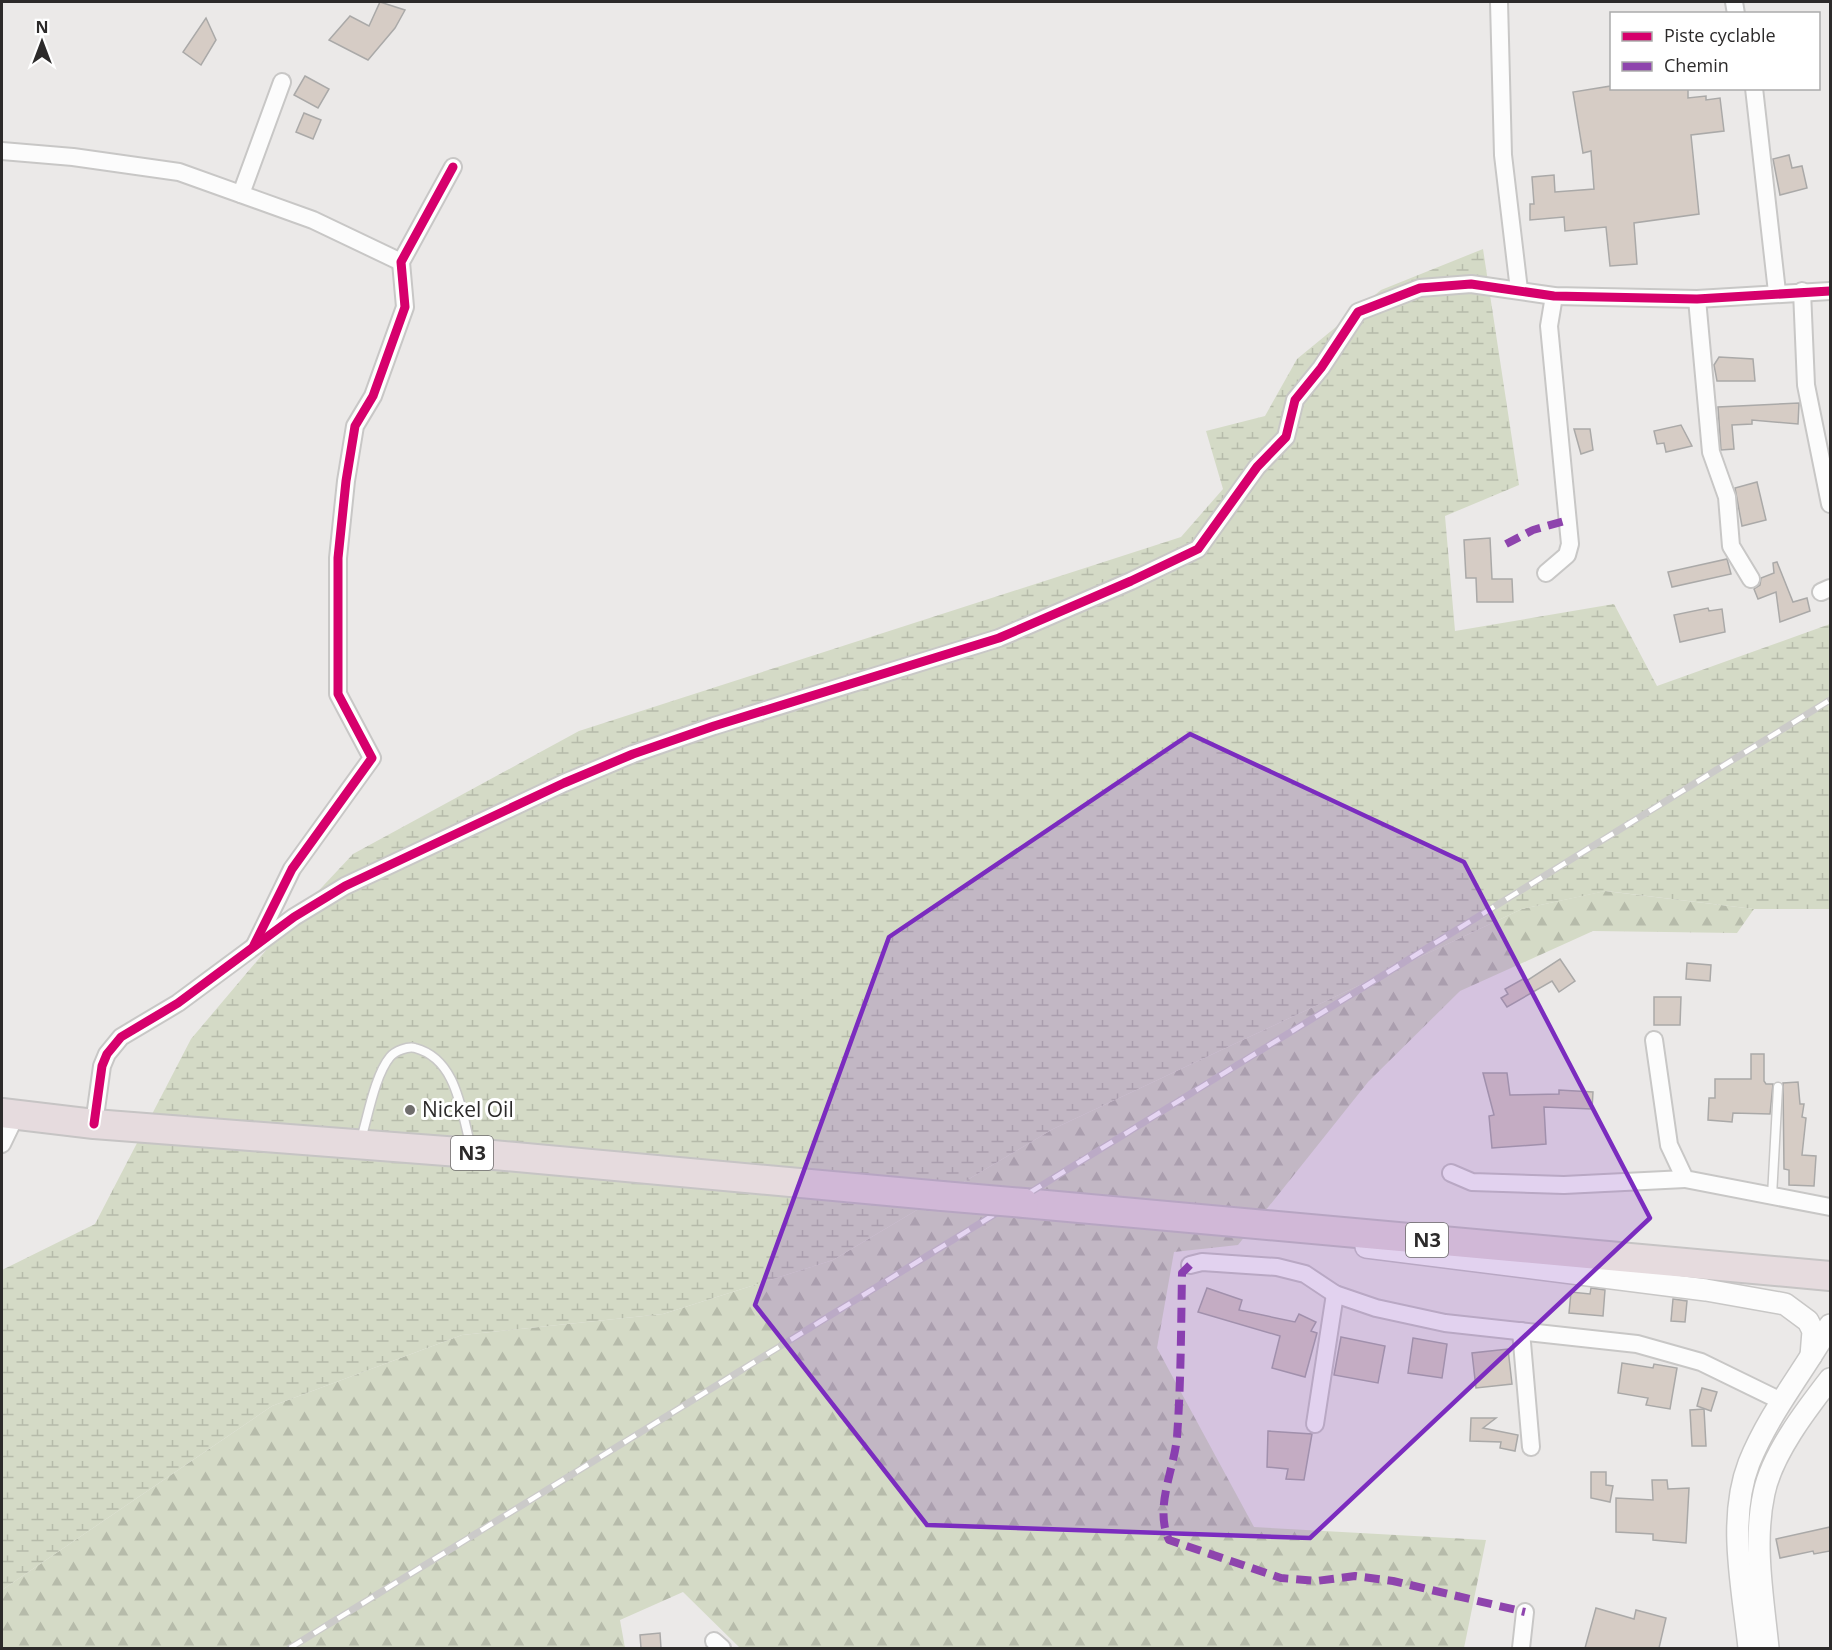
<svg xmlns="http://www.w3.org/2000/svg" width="1832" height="1650" font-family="'Open Sans',sans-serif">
<defs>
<pattern id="forest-firs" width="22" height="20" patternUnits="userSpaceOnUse" patternTransform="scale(1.5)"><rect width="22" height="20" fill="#d4dac6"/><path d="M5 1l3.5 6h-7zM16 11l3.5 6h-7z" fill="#b6bbaa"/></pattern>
<pattern id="wetland-marsh" width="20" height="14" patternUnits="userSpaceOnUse" patternTransform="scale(1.5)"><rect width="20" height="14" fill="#d4dac6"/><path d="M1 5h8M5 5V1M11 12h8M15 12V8" fill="none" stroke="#b6bbaa"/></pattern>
</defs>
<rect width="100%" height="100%" fill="#ebe9e8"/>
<path fill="url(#forest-firs)" d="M1605 891 1754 909 1737 933 1593 931 1460 991 1368 1082 1238 1245 1174 1252 1157 1348 1254 1527 1486 1540 1464 1648H740L683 1592 620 1620 625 1648H2V1590L272 1406 462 1335 663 1314 833 1260 1053 1129 1522 909Z"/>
<path fill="url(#wetland-marsh)" d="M1483 249 1519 485 1445 516 1455 631 1614 604 1657 686 1830 624V909H1754L1606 891 1522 909 1053 1129 833 1260 663 1314 462 1335 272 1406 2 1590V1270L95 1224 191 1039 294 917 353 854 579 731 1181 537 1223 489 1206 431 1265 416 1297 359 1381 290Z"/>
<g fill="#d6ccc5" stroke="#aaa9a8" stroke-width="1.5">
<path d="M380 2 405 10 395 28 368 60 329 40 350 16 369 26Z"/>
<path d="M206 18 216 40 201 65 183 52Z"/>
<path d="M305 76 329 89 318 108 294 95Z"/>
<path d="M1611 86V88H1688V98L1706 96V100L1720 98 1724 131 1691 135 1699 214 1634 223 1637 264 1610 266 1606 227 1565 231 1564 217 1530 220V204H1534L1532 177 1554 175 1555 192 1594 189 1591 151 1583 153 1573 92Z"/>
<path d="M304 113 321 120 313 139 296 132Z"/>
<path d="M1789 155 1792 168 1802 166 1807 188 1780 195 1773 159Z"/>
<path d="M1719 357 1753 359 1755 381H1717L1714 365Z"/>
<path d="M1799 403 1798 424 1752 420V424L1732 425 1734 449 1721 450 1718 407Z"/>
<path d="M1681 425 1692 446 1666 452 1664 443 1657 444 1654 431Z"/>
<path d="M1574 429H1590L1593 450 1581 454Z"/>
<path d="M1757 482 1766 520 1742 526 1735 488Z"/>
<path d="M1490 538 1492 579H1512L1513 602H1477L1476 578H1466L1464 540Z"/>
<path d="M1727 559 1731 574 1672 587 1668 572Z"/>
<path d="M1777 562 1793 602 1807 598 1810 611 1780 622 1776 592 1758 599 1754 589 1760 585 1761 578 1774 573 1773 563Z"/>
<path d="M1708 608 1709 611 1722 609 1725 632 1680 642 1674 615Z"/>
<path d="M1560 959 1575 981 1559 992 1552 981 1507 1007 1501 998 1508 994 1505 989 1523 979 1525 982Z"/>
<path d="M1687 963 1711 965 1710 981 1686 979Z"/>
<path d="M1654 997H1681L1680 1025H1654Z"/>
<path d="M1751 1054H1764V1081L1766 1084H1773L1770 1114 1733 1113 1732 1122 1708 1120 1709 1098H1715V1079H1751Z"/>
<path d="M1483 1073H1507L1510 1095 1559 1094V1090L1593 1092 1592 1109 1544 1107 1546 1144 1492 1148 1489 1116 1494 1115Z"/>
<path d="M1798 1082 1800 1104H1804L1802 1117 1806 1118 1802 1155 1816 1156 1814 1186 1789 1185V1170L1784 1169 1783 1083Z"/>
<path d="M1207 1288 1242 1300 1239 1310 1295 1322 1299 1314 1316 1322 1311 1331 1317 1333 1305 1377 1272 1368 1280 1336 1198 1312Z"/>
<path d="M1591 1288 1605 1290 1603 1316 1569 1313 1571 1292 1590 1294Z"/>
<path d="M1673 1299 1687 1301 1685 1322 1671 1321Z"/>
<path d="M1341 1337 1385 1346 1378 1383 1334 1375Z"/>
<path d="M1413 1338 1447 1344 1442 1378 1408 1373Z"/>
<path d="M1508 1349 1512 1384 1476 1388 1472 1353Z"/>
<path d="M1622 1363 1653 1368 1654 1364 1677 1368 1670 1409 1646 1405 1648 1398 1618 1393Z"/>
<path d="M1702 1388 1717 1392 1711 1411 1697 1406Z"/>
<path d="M1704 1409 1706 1446H1692L1690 1410Z"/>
<path d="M1471 1418H1496L1483 1428 1518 1435 1515 1451 1500 1448 1501 1442 1470 1441Z"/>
<path d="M1268 1431 1312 1434 1304 1480 1286 1479 1288 1469 1267 1467Z"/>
<path d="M1591 1472H1606V1485L1613 1486 1610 1502 1591 1498Z"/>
<path d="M1652 1480H1667L1668 1489 1689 1488 1686 1543 1653 1540V1534L1616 1532V1498L1653 1500Z"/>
<path d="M1830 1527V1551L1814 1554 1813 1551 1780 1558 1776 1539Z"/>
<path d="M1596 1608 1634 1619 1636 1610 1666 1618 1659 1648H1585Z"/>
<path d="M660 1633 661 1648H641L640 1635Z"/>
</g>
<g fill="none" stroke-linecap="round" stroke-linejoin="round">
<defs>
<g id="service">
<path d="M361 1139C368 1116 375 1075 390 1057 395 1051 408 1046 415 1048 457 1059 461 1111 471 1147"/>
<path d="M1772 1196 1778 1087"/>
</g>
<g id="minor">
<path d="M1499 2 1503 155 1519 290"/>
<path d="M1734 2 1736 14"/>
<path d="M1754 88 1777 292"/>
<path d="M2 151 73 157 179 172 313 220 401 262"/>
<path d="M241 194 282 82"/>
<path d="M1802 291 1806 385 1830 504"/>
<path d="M1697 299 1711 452 1727 497 1731 546 1751 579"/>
<path d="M1546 573 1567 555 1570 544 1549 326 1554 296"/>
<path d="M1821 592 1830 588"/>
<path d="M255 945 292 869 372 758 338 694V558L346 481 355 426 373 396 405 307 401 262 453 167"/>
<path d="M1654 1040 1669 1145 1685 1179 1830 1207"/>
<path d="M94 1124 102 1066 107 1054 121 1037 178 1003 294 917 345 886 564 783 633 754 714 726 999 638 1131 581 1198 549 1257 467 1286 437 1295 400 1321 368 1358 312 1420 288 1471 284 1554 296 1697 299 1830 291"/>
<path d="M2 1144 16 1115"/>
<path d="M1451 1173 1472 1182 1564 1185 1685 1179"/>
<path d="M1190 1265 1202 1262 1277 1267 1305 1274 1335 1294 1376 1308 1445 1323 1637 1344 1701 1362 1781 1401"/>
<path d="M1521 1331 1531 1447"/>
<path d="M1315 1424 1335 1294"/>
<path d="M714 1641 722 1648"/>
<path d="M1521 1648 1525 1612"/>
</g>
<g id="tertiary">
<path d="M1366 1247 1706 1290 1785 1304 1808 1321 1813 1331 1811 1356"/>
<path d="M1749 1648C1743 1589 1727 1520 1749 1463 1769 1413 1804 1371 1830 1325"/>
<path d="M1768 1648C1763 1598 1753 1543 1764 1493 1772 1454 1806 1410 1830 1379"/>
</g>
<g id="trunk">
<path d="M2 1113 94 1124 472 1153 942 1196"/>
<path d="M1024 1203 1830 1276"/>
</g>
</defs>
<use href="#service" stroke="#c8c7c6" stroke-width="11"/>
<use href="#minor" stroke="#c8c7c6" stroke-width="20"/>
<use href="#tertiary" stroke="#c8c7c6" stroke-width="24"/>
<use href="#trunk" stroke="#c6c4c4" stroke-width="32"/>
<use href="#service" stroke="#fcfcfc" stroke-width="8"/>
<use href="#minor" stroke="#fcfcfc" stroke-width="16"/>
<use href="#tertiary" stroke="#fcfcfc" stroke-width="21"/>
<use href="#trunk" stroke="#e6dbde" stroke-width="28"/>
<defs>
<path id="rail" d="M290 1648 1830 700"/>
</defs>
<use href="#rail" stroke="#cbcac9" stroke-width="7"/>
<use href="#rail" stroke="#fff" stroke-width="4.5" stroke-dasharray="14" stroke-linecap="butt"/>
<defs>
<path id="trunk-bridge" d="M942 1196 1024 1203"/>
</defs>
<use href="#trunk-bridge" stroke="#c6c4c4" stroke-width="32" stroke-linecap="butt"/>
<use href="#trunk-bridge" stroke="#e6dbde" stroke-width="28"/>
<g stroke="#8e44ad" stroke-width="8" stroke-dasharray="15 8" stroke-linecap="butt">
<path d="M1506 544 1533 530 1568 520"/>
<path d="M1190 1265 1182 1273C1181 1328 1181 1383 1177 1437 1174 1471 1154 1507 1169 1540L1281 1578 1316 1581 1355 1576 1393 1581 1525 1612"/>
</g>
<defs>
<g id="cycleway">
<path d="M254 945 292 869 372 758 338 694V558L346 481 355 426 373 396 405 307 401 262 453 167"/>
<path d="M94 1124 102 1066 107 1054 121 1037 178 1003 294 917 345 886 564 783 633 754 714 726 999 638 1131 581 1198 549 1257 467 1286 437 1295 400 1321 368 1358 312 1420 288 1471 284 1554 296 1697 299 1830 291"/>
</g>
</defs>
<use href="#cycleway" stroke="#fff" stroke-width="13"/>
<use href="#cycleway" stroke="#d6006c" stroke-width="9"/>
</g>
<path fill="#7b2cbf" fill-opacity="0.2" stroke="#7b2cbf" stroke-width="4.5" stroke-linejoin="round" d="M1190 734 1464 862 1650 1218 1310 1538 927 1525 755 1305 889 937Z"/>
<circle fill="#6f6d6c" stroke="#fff" stroke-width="2" cx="410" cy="1110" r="6"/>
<g text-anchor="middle" stroke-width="6" stroke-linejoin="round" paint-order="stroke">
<g fill="#fff" stroke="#6b6a6a" stroke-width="1.5">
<rect x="451" y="1136" width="42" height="34" rx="4.5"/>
<rect x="1406" y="1223" width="42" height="34" rx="4.5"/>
</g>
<g font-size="20" font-weight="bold" fill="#2c2a2a">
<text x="472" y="1160">N3</text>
<text x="1427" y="1247">N3</text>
</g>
<g font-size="21" fill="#2c2a2a" stroke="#fff" text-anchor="start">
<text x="422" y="1117">Nickel Oil</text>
</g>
</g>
<rect width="1832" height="1650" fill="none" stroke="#2c2a2a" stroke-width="6"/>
<rect x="1610" y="12" width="210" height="78" fill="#ffffff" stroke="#abaaaa" stroke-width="1.5"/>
<rect x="1622" y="32" width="30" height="9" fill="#d6006c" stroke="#abaaaa" stroke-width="1.5"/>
<text x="1664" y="42" font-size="18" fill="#2c2a2a">Piste cyclable</text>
<rect x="1622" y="62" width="30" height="9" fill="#8e44ad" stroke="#abaaaa" stroke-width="1.5"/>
<text x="1664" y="72" font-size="18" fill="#2c2a2a">Chemin</text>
<g transform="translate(42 42)" stroke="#ffffff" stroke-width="4.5" paint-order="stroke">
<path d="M0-4.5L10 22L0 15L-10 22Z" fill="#2c2a2a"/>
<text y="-9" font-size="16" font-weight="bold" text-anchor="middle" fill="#2c2a2a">N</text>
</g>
</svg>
